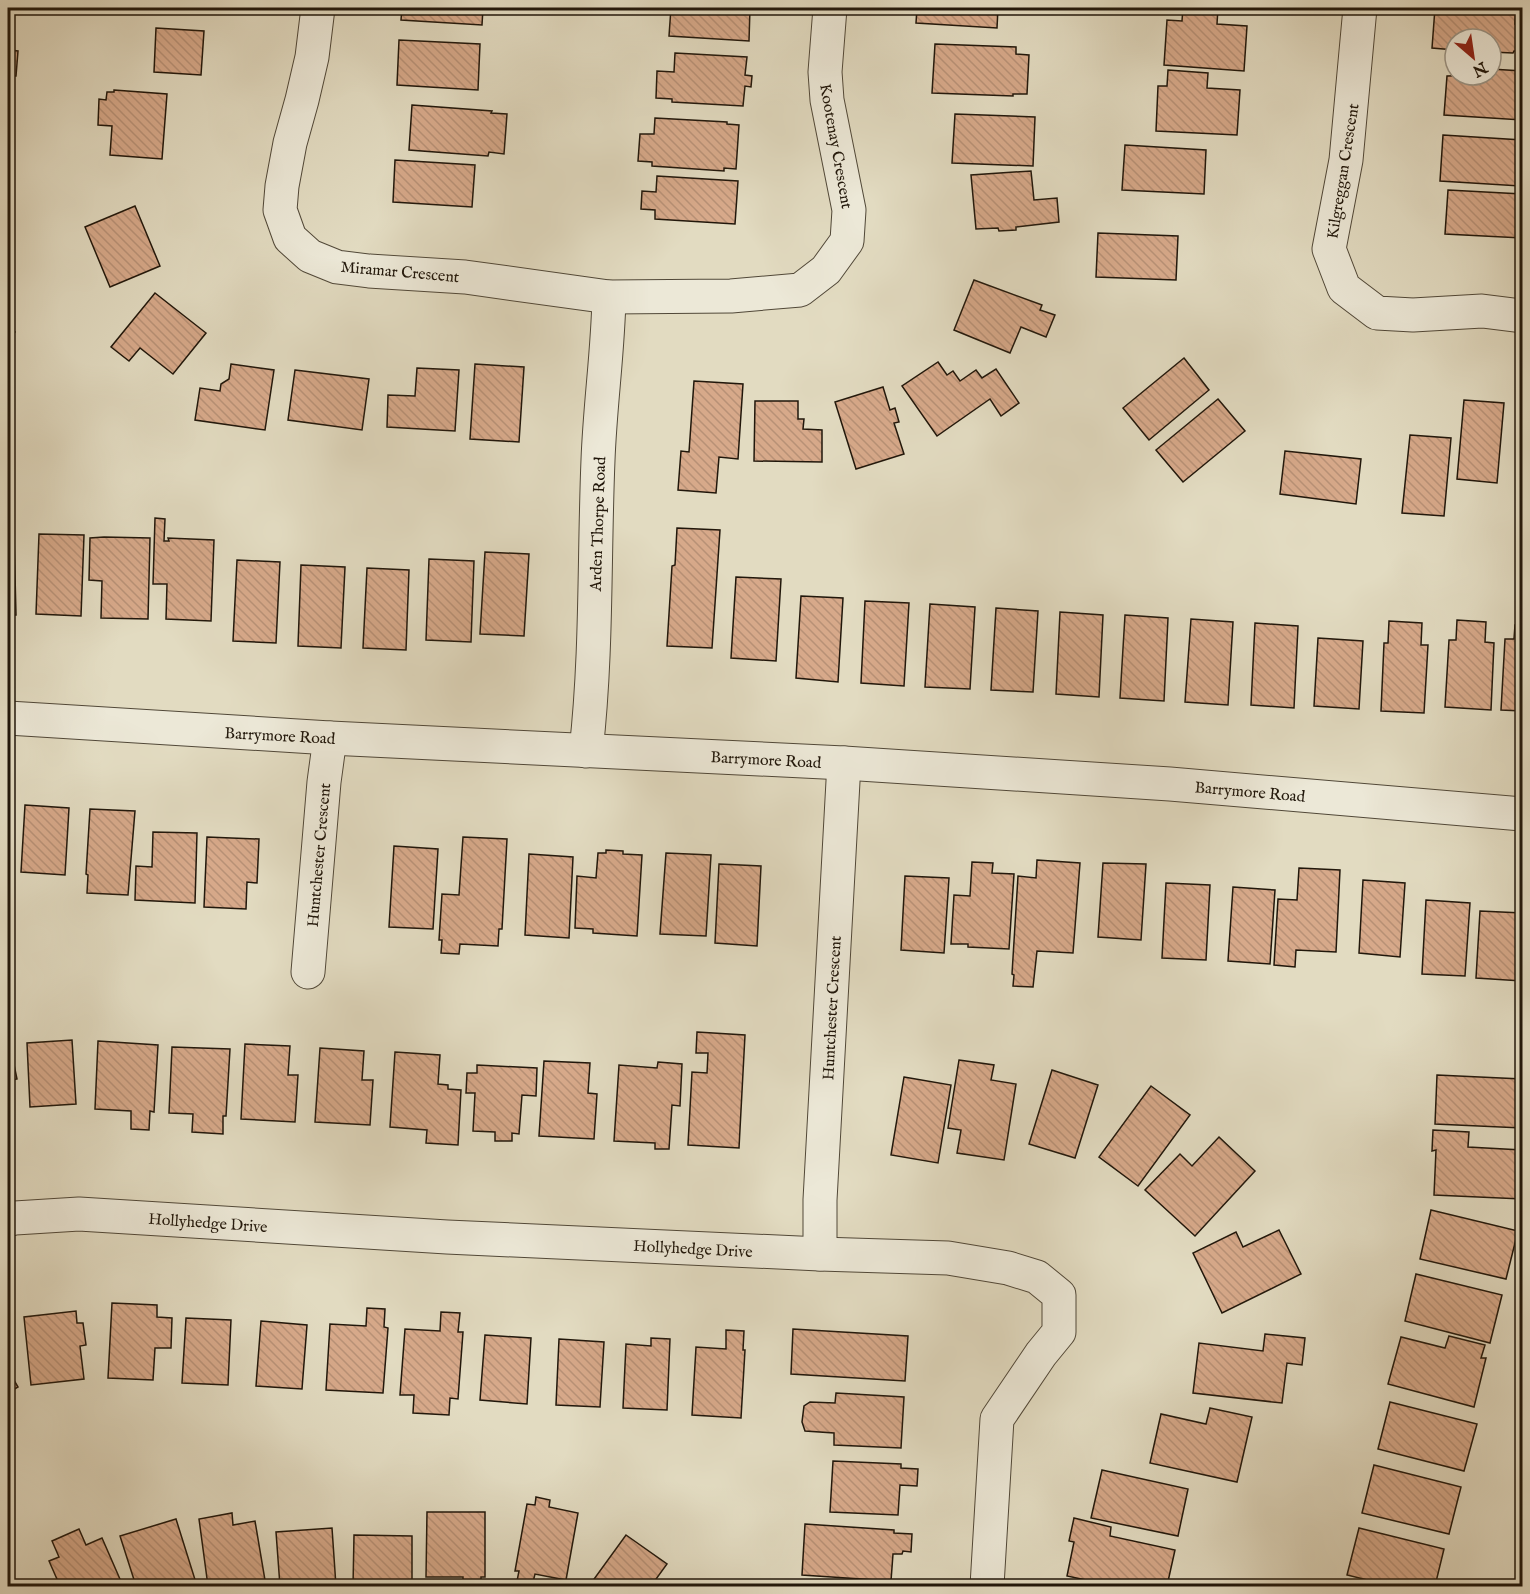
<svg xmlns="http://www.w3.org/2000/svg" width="1530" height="1594" font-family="'IM FELL English',serif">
<defs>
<pattern id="building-back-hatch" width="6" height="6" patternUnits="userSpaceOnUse" patternTransform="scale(1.5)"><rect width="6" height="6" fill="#d7a98a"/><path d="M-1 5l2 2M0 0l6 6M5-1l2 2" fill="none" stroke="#b89176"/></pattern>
</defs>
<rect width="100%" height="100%" fill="#e2dbc1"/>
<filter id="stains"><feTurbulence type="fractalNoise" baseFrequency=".00333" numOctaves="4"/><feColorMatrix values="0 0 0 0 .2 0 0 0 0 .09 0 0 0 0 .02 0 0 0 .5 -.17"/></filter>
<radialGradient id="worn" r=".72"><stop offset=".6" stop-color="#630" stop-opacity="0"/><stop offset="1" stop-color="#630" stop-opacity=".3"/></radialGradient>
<g fill="url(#building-back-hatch)" stroke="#21170b" stroke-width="1.5">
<path d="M402 8H483L482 25 401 20Z"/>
<path d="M671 8H750L749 41 669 36Z"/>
<path d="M917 8H998L997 28 916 23Z"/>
<path d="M1183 8H1218L1217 24 1247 26 1244 71 1164 65 1167 20 1182 21Z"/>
<path d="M1435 8H1516L1515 24H1522V51H1514L1513 53 1491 52V39H1455V50L1432 48Z"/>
<path d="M156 28 204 31 201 75 154 72Z"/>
<path d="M399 40 480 44 478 90 397 85Z"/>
<path d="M935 44 1016 47V54L1029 55 1027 94H1013V96L932 93Z"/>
<path d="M8 50 18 51 16 76H8Z"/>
<path d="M675 53 747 57 745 75 752 76 751 87 745 86 743 106 672 102V99L656 98 657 71 674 72Z"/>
<path d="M1491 69 1522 71V120L1444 115 1447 76 1491 75Z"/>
<path d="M1168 70 1208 73 1207 88 1240 90 1237 135 1156 131 1158 86H1167Z"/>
<path d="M114 90 167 94 162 159 110 155 112 126 98 125 99 99 106 100 107 92H114Z"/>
<path d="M412 105 492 111 491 113 507 114 504 154 489 152 488 156 409 150Z"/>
<path d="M955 114 1035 117 1033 166 952 163Z"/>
<path d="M655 118 727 122V124L739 125 736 169 724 168V171L652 166V162L638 161 640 134H654Z"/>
<path d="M1443 135 1522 140 1520 186 1440 181Z"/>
<path d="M1125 145 1206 150 1204 194 1122 190Z"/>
<path d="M395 160 475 165 472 207 393 202Z"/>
<path d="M8 161 13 162 11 207H8Z"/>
<path d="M1031 171 1034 200 1057 198 1059 222 1016 227V230L999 231 998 228 976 229 971 175Z"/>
<path d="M657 176 738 181 735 224 655 219V210L641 209 642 191 656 192Z"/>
<path d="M1448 190 1522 194V238L1445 234Z"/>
<path d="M135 206 160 266 110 287 85 227Z"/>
<path d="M1098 233 1178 236 1176 280 1096 277Z"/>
<path d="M974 280 1042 305 1040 310 1055 315 1046 337 1021 327 1010 353 954 330Z"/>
<path d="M155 293 206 333 173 374 140 348 129 361 111 347Z"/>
<path d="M8 327 15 332 8 343Z"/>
<path d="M1184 358 1209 390 1149 440 1123 408Z"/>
<path d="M938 362 947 375 953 371 960 381 976 370 982 378 996 369 1019 403 1001 416 990 399 937 436 902 386Z"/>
<path d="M231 364 274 370 265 430 195 420 200 388 220 391 221 384 229 379Z"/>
<path d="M475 364 524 367 519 442 470 439Z"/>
<path d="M417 368 459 370 455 431 387 427 388 395 415 396Z"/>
<path d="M295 370 369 379 362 430 288 420Z"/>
<path d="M694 381 743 384 738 459 719 457 716 493 678 490 681 451 689 452Z"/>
<path d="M883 387 890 410 895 408 899 422 894 423 904 454 856 469 835 402Z"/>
<path d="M1218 399 1245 431 1183 482 1156 450Z"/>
<path d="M1464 400 1504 403 1497 483 1457 479Z"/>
<path d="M755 401H798V419H804L803 429 822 430V462L754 461Z"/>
<path d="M1410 435 1451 438 1444 516 1402 513Z"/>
<path d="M1285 451 1361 459 1356 504 1280 494Z"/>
<path d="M155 518 165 519 164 541H169L168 538 214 540 211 621 166 619 167 584H153Z"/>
<path d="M677 528 720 530 712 648 667 646 672 566 675 565Z"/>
<path d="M39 534 84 535 81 616 36 614Z"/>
<path d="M8 535H14L16 615H8Z"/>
<path d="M104 537 150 538 148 619 101 618 102 581 89 580 90 538Z"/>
<path d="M485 552 529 554 524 636 480 634Z"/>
<path d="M429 559 474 561 471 642 426 640Z"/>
<path d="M237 560 280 562 276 643 233 641Z"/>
<path d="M301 565 345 567 341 648 298 646Z"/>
<path d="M367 568 409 570 406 650 363 648Z"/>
<path d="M736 577 781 579 776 661 731 658Z"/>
<path d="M801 596 843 598 838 682 796 678Z"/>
<path d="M865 601 909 603 904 686 861 683Z"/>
<path d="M930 604 975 607 970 689 925 687Z"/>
<path d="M996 608 1038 611 1033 692 991 690Z"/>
<path d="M1060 612 1103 615 1099 697 1056 694Z"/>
<path d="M1125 615 1168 618 1164 701 1120 698Z"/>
<path d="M1191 619 1233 622 1228 705 1185 702Z"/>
<path d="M1457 620 1486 622 1485 642 1494 643 1491 710 1445 707 1449 640H1456Z"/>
<path d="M1389 621 1422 623 1421 645H1428L1424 713 1381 711 1384 643H1388Z"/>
<path d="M1255 623 1298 626 1294 708 1251 705Z"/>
<path d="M1515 625H1522V711L1501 710 1505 639H1514Z"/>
<path d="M1318 638 1363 641 1359 709 1314 706Z"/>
<path d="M25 805 69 808 65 875 21 872Z"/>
<path d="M90 809 135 811 128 895 87 893 88 875 86 874Z"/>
<path d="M153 832 197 833 195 903 135 900 136 866 152 867Z"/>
<path d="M207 837 259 839 257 883 247 882 246 909 204 907Z"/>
<path d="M463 837 507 839 502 929H499L498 946 460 944 459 954 441 953 442 940H439L442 894 459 895Z"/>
<path d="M394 846 438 849 433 929 389 927Z"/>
<path d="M606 850 623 851V854L642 855 637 936 593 933V929L575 928 577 876 596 878 598 853H606Z"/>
<path d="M666 853 711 855 706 936 660 934Z"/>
<path d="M529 854 573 857 569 938 525 935Z"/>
<path d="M1037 860 1080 863 1073 953 1037 951 1033 987 1013 986 1014 975 1012 974 1018 876 1036 878Z"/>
<path d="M972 862 993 863 992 873 1014 874 1009 949 968 947V944H951L954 895 970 896Z"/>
<path d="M1103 863 1146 864 1141 940 1098 937Z"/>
<path d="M719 864 761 866 757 946 715 943Z"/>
<path d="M1299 868 1340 870 1336 952 1296 950 1295 967 1274 965 1278 899 1297 900Z"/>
<path d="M905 876 949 878 944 953 901 950Z"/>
<path d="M1363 880 1405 883 1400 957 1359 953Z"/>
<path d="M1166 883 1210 885 1206 960 1162 958Z"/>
<path d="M1233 887 1275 890 1270 964 1228 961Z"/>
<path d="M1426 900 1470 903 1465 976 1422 974Z"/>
<path d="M1480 911 1522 913V981L1476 978Z"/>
<path d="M697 1032 745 1035 739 1148 688 1145 692 1072 707 1073 708 1053H696Z"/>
<path d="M8 1036 17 1079 8 1081Z"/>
<path d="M72 1040 76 1104 30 1107 27 1043Z"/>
<path d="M98 1041 158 1045 154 1112 150 1111 149 1130 131 1129V1111L95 1109Z"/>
<path d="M245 1044 290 1046 288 1075H298L295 1122 241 1119Z"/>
<path d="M172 1047 230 1049 226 1116H223V1134L192 1132 193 1114 169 1113Z"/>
<path d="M320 1048 364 1051 362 1080H373L370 1125 315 1122Z"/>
<path d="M395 1052 440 1055 438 1084 448 1085V1089L461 1090 458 1145 426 1143 427 1130 390 1127Z"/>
<path d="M959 1060 994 1065 991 1080 1016 1084 1004 1160 957 1153 961 1130 948 1128Z"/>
<path d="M544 1061 590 1063 588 1093 597 1094 594 1139 539 1136Z"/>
<path d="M658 1062 682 1064 680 1106 672 1105 669 1149H655V1143L614 1141 619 1065 657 1068Z"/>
<path d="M477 1065 537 1068 536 1096 522 1095 519 1134 512 1133V1141H495V1132L473 1131 475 1093H466L467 1073H477Z"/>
<path d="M1052 1070 1098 1085 1075 1158 1029 1144Z"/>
<path d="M1437 1075 1522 1079V1128L1435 1124Z"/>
<path d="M904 1077 951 1085 938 1163 891 1155Z"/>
<path d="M1151 1086 1190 1115 1138 1186 1099 1157Z"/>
<path d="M1433 1130 1469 1132 1468 1147 1522 1150V1199L1434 1195 1436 1150 1432 1151Z"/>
<path d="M1219 1137 1255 1171 1195 1236 1145 1190 1180 1154 1192 1166Z"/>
<path d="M1431 1210 1518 1231 1506 1279 1420 1259Z"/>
<path d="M1279 1230 1301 1274 1222 1313 1193 1253 1236 1232 1243 1247Z"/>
<path d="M1416 1274 1502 1295 1490 1343 1405 1321Z"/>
<path d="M112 1303 157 1305V1317L172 1318 171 1348H155L153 1380 108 1378Z"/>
<path d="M367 1308 385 1309 384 1327 388 1328 383 1393 326 1390 330 1324 366 1326Z"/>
<path d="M76 1311 77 1323H83L86 1345 80 1346 84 1379 31 1385 24 1317Z"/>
<path d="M441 1312 460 1313 458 1332H463L458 1399 450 1398 449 1415 413 1413 414 1395H400L405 1329 440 1331Z"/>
<path d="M186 1318 231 1320 228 1385 182 1383Z"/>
<path d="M261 1321 307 1325 302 1389 256 1386Z"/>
<path d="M793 1329 908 1336 905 1381 791 1374Z"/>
<path d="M726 1330 744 1331 743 1350H745L741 1418 692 1415 696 1347 726 1349Z"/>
<path d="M1265 1334 1305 1338 1302 1365 1287 1363 1282 1403 1193 1393 1199 1343 1263 1351Z"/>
<path d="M485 1335 531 1338 527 1404 480 1400Z"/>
<path d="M1449 1336 1485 1345 1481 1358H1486L1474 1407 1388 1384 1401 1337 1445 1348Z"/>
<path d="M651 1338 670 1339 667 1410 623 1408 626 1344 651 1346Z"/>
<path d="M559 1339 604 1342 600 1407 556 1405Z"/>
<path d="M8 1370 18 1387 8 1393Z"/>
<path d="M836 1393 904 1397 901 1448 834 1445V1433L805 1431 802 1422 804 1406 810 1402 835 1403Z"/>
<path d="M1390 1402 1477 1424 1464 1471 1378 1449Z"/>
<path d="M1210 1408 1252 1417 1237 1482 1150 1463 1161 1414 1206 1424Z"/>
<path d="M833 1461 901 1464V1468L918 1469 917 1486 900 1485 898 1515 830 1512Z"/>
<path d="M1374 1465 1461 1487 1449 1534 1362 1513Z"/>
<path d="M1102 1470 1188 1489 1178 1536 1091 1518Z"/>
<path d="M536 1497 550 1500 549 1507 578 1513 566 1580 535 1574 532 1586H516L519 1571H515L527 1504 535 1505Z"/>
<path d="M427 1512H485V1577H481V1586H463V1577H426Z"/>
<path d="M232 1513 233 1525 255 1521 266 1586H208L199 1519Z"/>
<path d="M1074 1518 1111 1527 1110 1536 1175 1550 1167 1586H1114L1067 1576 1074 1542 1069 1541Z"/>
<path d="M176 1519 197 1586H136L120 1536Z"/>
<path d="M805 1524 894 1530V1533L912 1534 911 1552 903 1551 902 1554H893L891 1581 802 1575Z"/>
<path d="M332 1528 336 1586H280L276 1532Z"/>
<path d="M1359 1528 1444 1549 1435 1586H1392L1347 1575Z"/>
<path d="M79 1529 86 1545 102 1538 123 1586H60L49 1561 59 1557 52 1541Z"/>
<path d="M354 1535 412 1536V1586H353Z"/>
<path d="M626 1535 667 1564 651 1586H589Z"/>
</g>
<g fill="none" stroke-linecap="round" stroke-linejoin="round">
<defs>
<g id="minor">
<path d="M318 8 312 57 302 100 290 143 282 186 280 210 290 238 310 256 337 267 369 271 465 277 609 297 731 296 800 290 826 270 847 241 849 210 827 100 825 72 830 8"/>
<path d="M1360 8 1346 160 1329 249 1344 288 1377 313 1413 315 1482 311 1522 316"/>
<path d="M8 718 330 738 844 763 1170 784 1522 814"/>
<path d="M586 751C597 654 594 557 598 460 600 405 608 351 609 297"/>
<path d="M308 972 324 782 330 738"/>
<path d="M8 1220 15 1218 79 1214 447 1237 820 1254 948 1258 1008 1268 1037 1277 1059 1295V1332L1041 1354 997 1419 987 1586"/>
<path d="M820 1254V1200L844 763"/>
</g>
</defs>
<use href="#minor" stroke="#514838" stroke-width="35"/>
<use href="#minor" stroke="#ece8d7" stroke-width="33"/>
</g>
<g text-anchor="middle" stroke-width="4.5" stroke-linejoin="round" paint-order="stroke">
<g font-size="16" fill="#21170b" stroke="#ece8d7">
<text transform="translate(837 146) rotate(80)" y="6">Kootenay Crescent</text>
<text transform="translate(1342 171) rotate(-81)" y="6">Kilgreggan Crescent</text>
<text transform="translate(400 271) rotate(5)" y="6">Miramar Crescent</text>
<text transform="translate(597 524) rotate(-88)" y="6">Arden Thorpe Road</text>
<text transform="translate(280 735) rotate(3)" y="6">Barrymore Road</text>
<text transform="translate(766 759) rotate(3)" y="6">Barrymore Road</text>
<text transform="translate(1250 791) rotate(5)" y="6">Barrymore Road</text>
<text transform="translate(318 855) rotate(-85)" y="6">Huntchester Crescent</text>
<text transform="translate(831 1008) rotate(-87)" y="6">Huntchester Crescent</text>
<text transform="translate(208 1222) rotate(4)" y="6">Hollyhedge Drive</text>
<text transform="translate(693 1248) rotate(3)" y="6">Hollyhedge Drive</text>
</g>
</g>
<rect width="1530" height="1594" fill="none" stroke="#e2dbc1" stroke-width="30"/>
<rect x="9" y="9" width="1512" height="1576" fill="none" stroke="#21170b" stroke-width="3"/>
<rect x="15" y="15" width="1500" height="1564" fill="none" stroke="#21170b" stroke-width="1.5"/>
<g transform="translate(1473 57) rotate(151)"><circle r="28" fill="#ece8d7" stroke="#9b9485" stroke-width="1.5"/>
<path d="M0-4.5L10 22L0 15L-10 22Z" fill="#8f2418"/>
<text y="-9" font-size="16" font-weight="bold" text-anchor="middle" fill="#21170b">N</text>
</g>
<rect width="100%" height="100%" filter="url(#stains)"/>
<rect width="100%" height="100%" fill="url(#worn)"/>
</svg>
